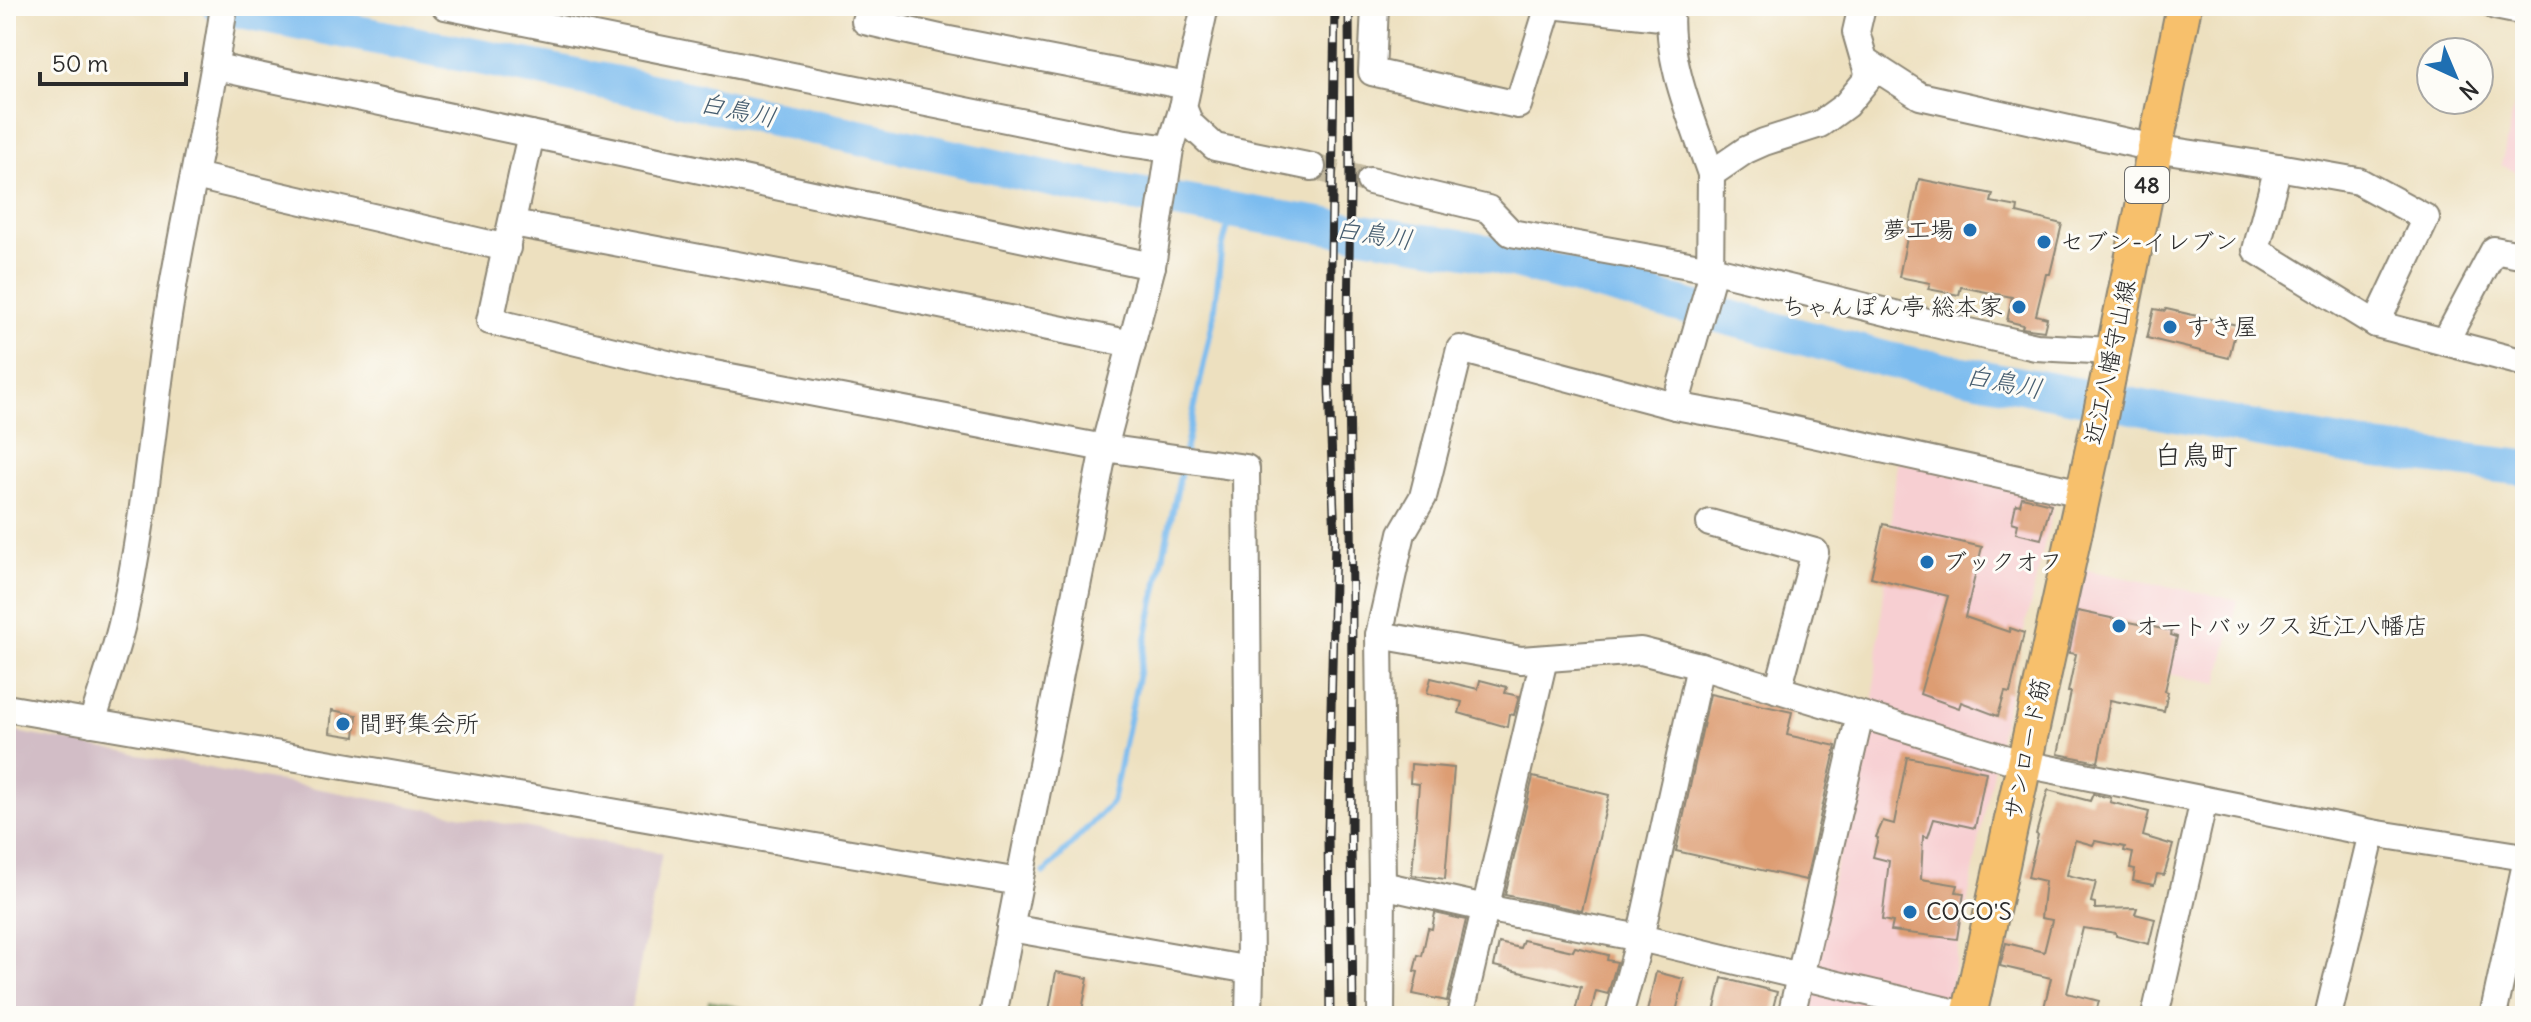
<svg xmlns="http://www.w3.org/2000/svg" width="2531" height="1022" font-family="Delius,'Klee One',sans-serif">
<rect width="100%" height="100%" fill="#fdfcf7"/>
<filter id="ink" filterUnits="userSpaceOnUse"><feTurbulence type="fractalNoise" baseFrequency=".0125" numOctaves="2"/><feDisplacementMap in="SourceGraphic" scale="16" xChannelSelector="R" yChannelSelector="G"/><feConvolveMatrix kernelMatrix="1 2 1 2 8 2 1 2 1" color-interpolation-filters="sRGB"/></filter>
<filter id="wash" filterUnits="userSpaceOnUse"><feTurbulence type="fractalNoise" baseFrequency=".006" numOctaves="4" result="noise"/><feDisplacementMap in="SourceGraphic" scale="32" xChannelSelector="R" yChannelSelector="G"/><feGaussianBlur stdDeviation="1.8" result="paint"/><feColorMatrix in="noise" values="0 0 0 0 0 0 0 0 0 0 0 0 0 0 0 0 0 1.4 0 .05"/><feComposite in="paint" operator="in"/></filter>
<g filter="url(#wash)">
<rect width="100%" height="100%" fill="#ede0bf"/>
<g fill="#f7cfd2">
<path d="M2525 57V176L2501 165Z"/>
<path d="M1897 461 2055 499 2001 730 1945 1016H1801L1872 709Z"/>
<path d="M2081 569 2238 600 2218 684 2058 651Z"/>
</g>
<path fill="#d2bdc6" d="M6 730 662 853 630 1016H6Z"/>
<path fill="#99cb7a" stroke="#627b52" stroke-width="2" d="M709 1001 782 1016H706Z"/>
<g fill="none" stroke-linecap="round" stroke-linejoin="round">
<g stroke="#7bbcef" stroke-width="6">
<path d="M1185 452 1214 316 1221 252 1232 210"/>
<path d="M1044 873 1112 802 1182 467"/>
</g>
<path stroke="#7bbcef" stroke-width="36" d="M220 6 622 85 1078 185 1478 251 1888 360 2351 447 2525 468"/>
</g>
<g id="blocks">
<g fill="#dd9d73">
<path d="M1919 179 1993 194 1991 202 2018 207 2017 213 2062 224 2050 274H2046L2036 315 2047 318 2044 331 2022 328 2023 325 2007 321 2012 297 1961 287 1959 295 1928 289 1930 283 1899 277Z"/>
<path d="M2154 309 2165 311 2166 309 2237 325 2229 358 2147 338Z"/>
<path d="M2022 497 2051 504 2041 539 2016 533 2018 524 2012 522 2016 504 2020 505Z"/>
<path d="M1883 524 1982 547 1965 617 2009 632 2010 628 2024 633 2010 693 2005 692 1998 716 1961 702 1959 708 1920 694 1948 596 1871 577Z"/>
<path d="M2078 611 2172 631 2171 635 2177 637 2165 691 2168 692 2164 711 2110 700 2098 762 2058 754 2071 692H2068L2076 654 2069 653Z"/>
<path d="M1431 678 1478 689 1480 680 1507 687 1505 693 1519 696 1514 715 1509 714 1507 727 1459 713 1462 702 1427 693Z"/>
<path d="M1710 694 1792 712 1787 735 1836 746 1806 880 1676 851Z"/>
<path d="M332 710 357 715 355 737 330 733Z"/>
<path d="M1907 757 1986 772 1975 828 1934 819 1928 837 1923 836 1921 879 1958 885 1956 892 1964 893 1957 939 1891 931 1893 922 1882 920 1889 861 1873 857 1878 838 1876 837 1883 821 1894 824Z"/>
<path d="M1411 764 1454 768 1445 879 1412 875 1419 784 1410 783Z"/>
<path d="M1533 777 1609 795 1582 911 1505 895Z"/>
<path d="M2048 790 2090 801 2093 794 2111 798 2110 802 2149 812 2143 836 2173 845 2164 875 2157 874 2154 885 2133 881 2135 869 2130 868 2133 853 2124 851 2125 847 2095 841 2093 845 2075 840 2067 875 2096 882 2091 902 2095 903V909L2137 908 2135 914 2155 919 2149 944 2116 936V933L2083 928 2067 993 2099 1001 2095 1016H2042L2051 978 2000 966 2006 943 2044 952 2052 920 2041 918 2045 881 2028 877 2038 835 2036 834Z"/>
<path d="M1435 913 1466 920 1447 1001 1413 994 1418 972 1414 971 1418 955 1422 956 1428 928 1432 929Z"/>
<path d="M1523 940 1573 951 1575 947 1608 955 1607 960 1617 962 1608 994 1596 991 1590 1016H1574L1581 987 1494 966 1499 943 1520 948Z"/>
<path d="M1056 972 1088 978 1081 1016H1048Z"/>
<path d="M1656 972 1684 979 1675 1016H1646Z"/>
<path d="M1722 978 1777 992 1771 1016H1713Z"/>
</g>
</g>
</g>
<g filter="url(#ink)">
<use href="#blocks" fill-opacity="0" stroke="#8c8675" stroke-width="2"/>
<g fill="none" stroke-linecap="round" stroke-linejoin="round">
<path stroke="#c6bca1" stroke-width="26" stroke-dasharray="26 13" stroke-linecap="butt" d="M1312 167 1370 181"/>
<defs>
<g id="minor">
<path d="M445 6 1120 142 1170 149"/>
<path d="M1375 6 1372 72 1518 105 1549 6"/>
<path d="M1560 6 1670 18"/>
<path d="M1671 6C1665 60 1694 124 1711 174"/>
<path d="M2495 6 2525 12"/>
<path d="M865 21 944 39 1187 86"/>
<path d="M1864 60 1920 96 2154 148 2278 167 2256 250 2376 324 2525 363"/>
<path d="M216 67 1152 266"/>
<path d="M1183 107 1190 124 1215 147 1312 167"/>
<path d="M531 134 490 321 688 369 1104 448 1246 468 1250 970 1249 1016"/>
<path d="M2278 167 2358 181 2426 218 2376 324"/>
<path d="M195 176 507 248"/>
<path d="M1370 181 1488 209 1511 233 1711 269 1964 331 2036 347 2112 351"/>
<path d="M513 223 822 281 1132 344"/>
<path d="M2445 342 2494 250 2525 256"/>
<path d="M1675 406 1710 282 1711 174 1746 150 1764 142 1820 124 1846 105 1869 77 1856 32 1862 6"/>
<path d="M1710 523 1815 552 1778 690"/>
<path d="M1379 635 1521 660 1641 651 1700 666 2024 764 2372 833 2525 857"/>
<path d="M6 708 1019 882"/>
<path d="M92 723C102 690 114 657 122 624 144 527 152 427 166 329 182 221 209 115 224 6"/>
<path d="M1382 885 1485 908 1640 938 1969 1016"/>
<path d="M1010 928 1250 970"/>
<path d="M993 1016 1104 448 1152 266 1170 149 1183 107 1205 6"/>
<path d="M1381 1016 1382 885 1379 635 1402 533 1423 497 1460 349 1675 406 1735 417 2082 493"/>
<path d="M1460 1016 1544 659"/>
<path d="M1619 1016 1640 938 1700 666"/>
<path d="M1791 1016 1860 715"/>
<path d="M2155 1016 2204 800"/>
<path d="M2328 1016 2372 833"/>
<path d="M2493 1016 2525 868"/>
</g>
<path id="major" d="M1969 1016 2101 412 2184 6"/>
</defs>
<use href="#minor" stroke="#8c8675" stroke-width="30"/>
<use href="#major" stroke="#8c8675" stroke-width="38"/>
<use href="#minor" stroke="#fff" stroke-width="26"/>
<use href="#major" stroke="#f7c06c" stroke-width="34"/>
<defs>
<g id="rail">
<path d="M1349 6 1350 192 1348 323 1352 591 1351 844 1353 1016"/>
<path d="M1330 1016 1328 837 1335 539 1329 387 1335 6"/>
</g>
</defs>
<use href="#rail" stroke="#2b2b2b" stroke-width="9"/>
<use href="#rail" stroke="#fdfcf7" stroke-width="6" stroke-dasharray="18" stroke-linecap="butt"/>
</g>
</g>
<g fill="#1f6fb2" stroke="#fdfcf7" stroke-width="3">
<circle cx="1970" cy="230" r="8"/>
<circle cx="2044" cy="242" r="8"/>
<circle cx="2019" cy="307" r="8"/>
<circle cx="2170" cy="327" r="8"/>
<circle cx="1927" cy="562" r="8"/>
<circle cx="2119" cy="626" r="8"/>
<circle cx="343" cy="724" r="8"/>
<circle cx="1910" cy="912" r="8"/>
</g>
<g text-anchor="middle" stroke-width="6" stroke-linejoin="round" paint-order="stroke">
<rect fill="#fdfcf7" stroke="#6a6a68" stroke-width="2" x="2125" y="167" width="44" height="36" rx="6"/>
<g font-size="22" font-weight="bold" fill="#2b2b2b">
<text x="2147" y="193">48</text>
</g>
<g font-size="24" fill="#2b2b2b" stroke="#fdfcf7" text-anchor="start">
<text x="1954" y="238" text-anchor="end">夢工場</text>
<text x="2060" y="250">セブン-イレブン</text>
<text x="2003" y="315" text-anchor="end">ちゃんぽん亭 総本家</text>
<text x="2186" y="335">すき屋</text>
<text x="1943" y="570">ブックオフ</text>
<text x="2135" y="634">オートバックス 近江八幡店</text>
<text x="359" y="732">間野集会所</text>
<text x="1926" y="920">COCO'S</text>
</g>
<g font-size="24" fill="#2b2b2b" stroke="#fdfcf7">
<text transform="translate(2110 362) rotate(-78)" y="8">近江八幡守山線</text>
<text transform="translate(2027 749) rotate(-78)" y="8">サンロード筋</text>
</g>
<g font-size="26" font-style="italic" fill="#475e70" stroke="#fdfcf7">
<text transform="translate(738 110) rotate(12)" y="9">白鳥川</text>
<text transform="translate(1374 234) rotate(9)" y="9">白鳥川</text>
<text transform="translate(2004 382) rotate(11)" y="9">白鳥川</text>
</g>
<g font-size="28" fill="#2b2b2b" stroke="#fdfcf7">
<text x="2196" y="465">白鳥町</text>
</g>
</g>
<rect width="2531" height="1022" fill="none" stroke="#fdfcf7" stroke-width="32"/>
<g transform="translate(2455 76) rotate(136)"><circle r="38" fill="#fdfcf7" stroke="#a9a8a5" stroke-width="2"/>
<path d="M0-6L14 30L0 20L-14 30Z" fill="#1f6fb2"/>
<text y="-12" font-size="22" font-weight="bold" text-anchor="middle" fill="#2b2b2b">N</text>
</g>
<path d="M40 72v12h146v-12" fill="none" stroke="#2b2b2b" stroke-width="4"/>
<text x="52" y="72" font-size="24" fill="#2b2b2b" stroke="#fdfcf7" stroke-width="6" paint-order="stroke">50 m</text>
</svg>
